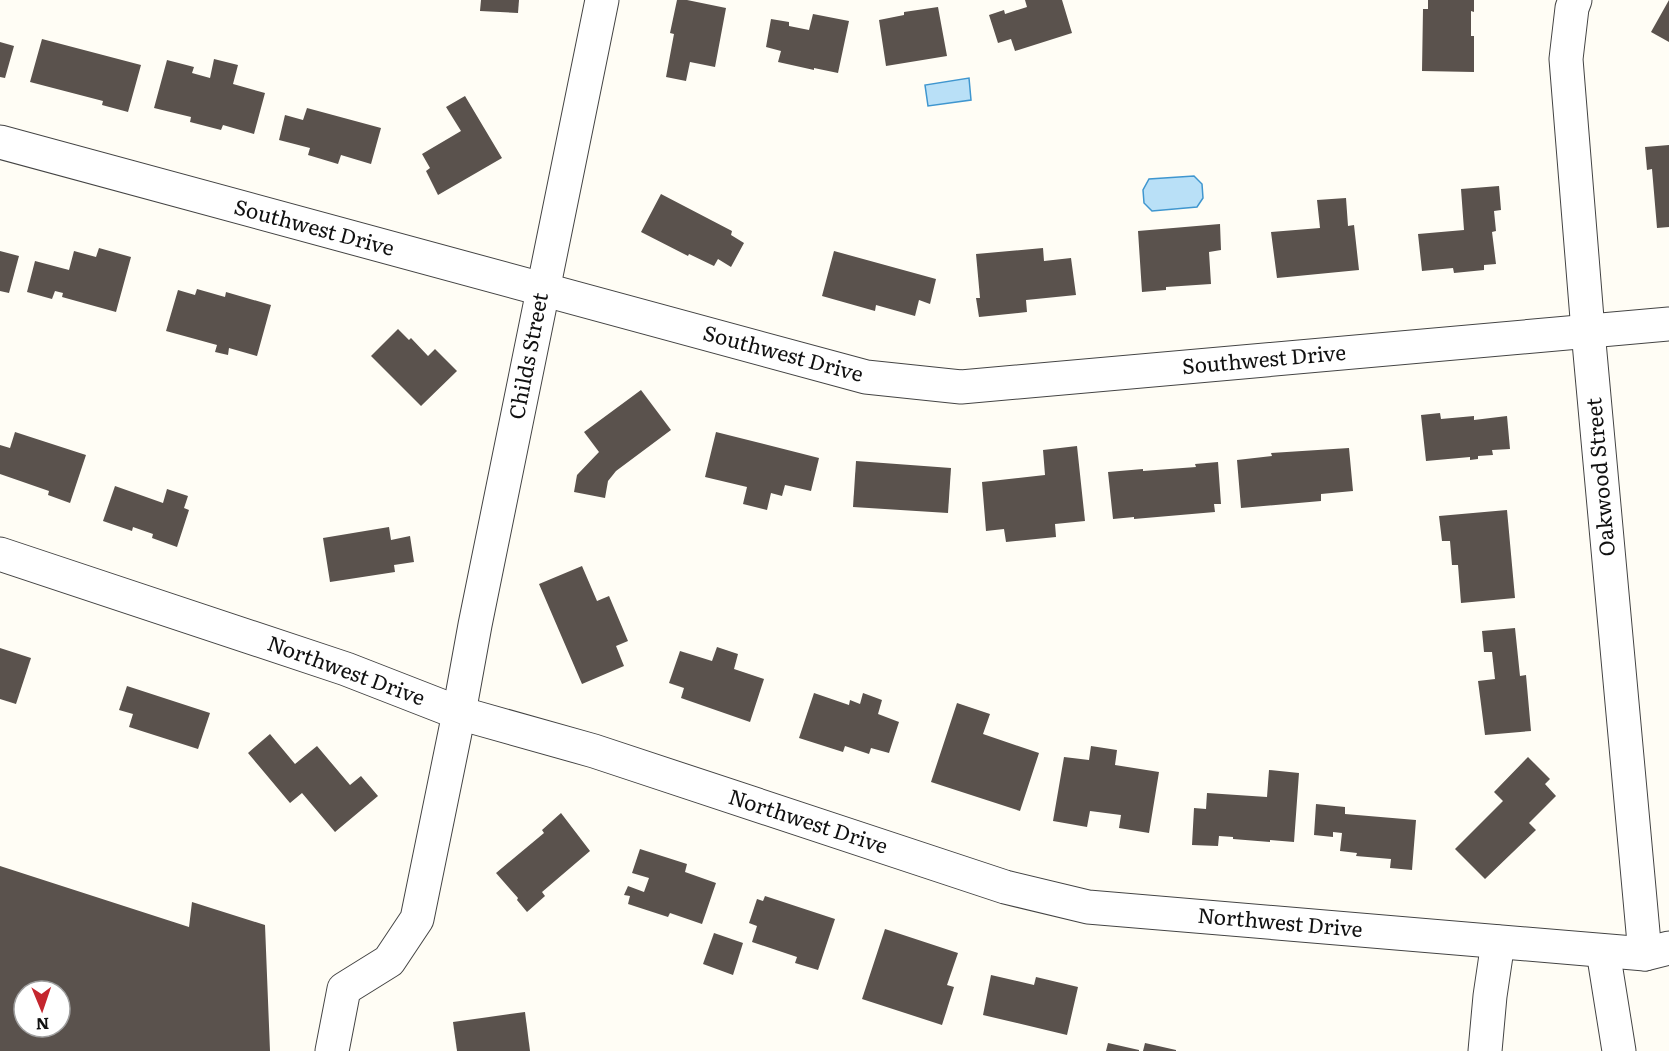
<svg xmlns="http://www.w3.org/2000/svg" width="1669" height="1051" font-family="Literata,serif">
<rect width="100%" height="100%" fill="#fffdf5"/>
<g fill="#b9e0f7" stroke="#3f96cf" stroke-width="1.5">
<path d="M969 78 971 100 928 106 925 85Z"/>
<path d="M1194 176 1202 184 1203 198 1197 207 1152 211 1144 203 1143 190 1149 179Z"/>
</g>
<g fill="#5a524d" fill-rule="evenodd">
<path d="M481 0H519L518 13 480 11Z"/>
<path d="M677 0H687L726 8 715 67 690 62 686 81 666 77 674 34 670 33Z"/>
<path d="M1025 0H1062L1072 33 1015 51 1011 39 998 43 989 15 1004 10 1005 14 1027 7Z"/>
<path d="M1428 0H1474V12L1471 11V36H1474V72L1422 71 1423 9H1428Z"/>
<path d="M1669 0V42L1651 32Z"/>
<path d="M938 7 947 56 886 66 879 20 904 15V12Z"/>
<path d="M813 14 849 21 838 73 814 68V70L778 62 781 51 766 47 771 19 789 22V26L809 30Z"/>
<path d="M42 39 141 65 128 112 102 105 103 101 30 82Z"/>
<path d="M0 42 14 46 5 78 0 77Z"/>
<path d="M214 59 238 65 233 84 265 93 254 134 223 125 221 130 190 122 191 117 154 108 167 60 194 67 192 73 210 78Z"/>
<path d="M465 96 502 158 438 195 426 171 430 168 422 154 461 131 446 107Z"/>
<path d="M307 108 381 128 371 164 341 155 338 164 308 155 310 148 279 140 285 115 303 120Z"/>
<path d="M1669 145V227L1657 228 1652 169 1647 170 1645 147Z"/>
<path d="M1499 186 1501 210 1494 211 1496 231 1492 232 1496 264 1484 265V270L1454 273 1453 268 1422 271 1418 234 1464 230 1461 189Z"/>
<path d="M661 194 732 231 731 235 744 243 731 267 718 259 714 266 689 254 688 256 641 232Z"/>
<path d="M1346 198 1348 226 1354 225 1359 270 1277 278 1271 232 1320 228 1317 200Z"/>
<path d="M1220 224 1221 250 1209 252 1211 284 1166 287V290L1142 292 1138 231Z"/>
<path d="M99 248 131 257 116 312 62 297 63 293 55 291 52 299 27 292 35 261 69 270 74 251 96 257Z"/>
<path d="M1043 248 1044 261 1071 258 1076 295 1026 300 1027 312 979 317 976 298H980L976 254Z"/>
<path d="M0 251 19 256 9 293 0 291Z"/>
<path d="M834 251 936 279 930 304 919 300 915 316 876 305 875 311 822 296Z"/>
<path d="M197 289 225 297 226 292 271 305 257 356 229 348 228 355 215 352 217 345 166 331 178 290 195 295Z"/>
<path d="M398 329 409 340 411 338 428 356 435 349 457 371 421 406 371 356Z"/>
<path d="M641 390 671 430 616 471 608 481 605 498 574 492 577 475 599 452 584 432Z"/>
<path d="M1440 413 1441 419 1474 416V420L1507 416 1510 449 1492 450 1493 455 1478 456V459L1470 460V457L1426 461 1421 415Z"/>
<path d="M15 432 86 455 70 503 48 495 49 491 0 474V445L10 448Z"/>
<path d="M716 432 819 458 811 491 785 485 782 496 771 493 767 510 743 504 747 487 705 477Z"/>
<path d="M1077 446 1085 521 1055 524 1056 537 1006 542 1004 529 986 531 982 482 1045 475 1043 450Z"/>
<path d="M1349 448 1353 491 1321 494V501L1241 508 1237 460 1272 456 1271 453Z"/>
<path d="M856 461 951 468 948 513 853 507Z"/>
<path d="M1218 462 1221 504H1214L1215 512 1134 519V517L1113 519 1108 472 1143 469V471L1196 467 1195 464Z"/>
<path d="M115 486 163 503 167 489 188 496 184 508 189 510 177 547 152 538 153 534 133 527 132 531 103 521Z"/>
<path d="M1507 510 1515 598 1461 603 1458 565H1452L1450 541H1442L1439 516Z"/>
<path d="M389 527 391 540 410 536 414 562 394 565 395 572 330 582 323 538Z"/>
<path d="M582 566 597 601 609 596 628 641 616 646 624 666 582 684 539 584Z"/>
<path d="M1515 628 1520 676 1526 675 1531 731 1485 735 1478 681 1495 679 1492 652H1484L1482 631Z"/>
<path d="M717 647 738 654 734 669 764 679 750 722 681 698 684 688 669 683 680 651 712 661Z"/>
<path d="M0 648 31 658 16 704 0 699Z"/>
<path d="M127 686 210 713 198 749 129 727 133 714 119 710Z"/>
<path d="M814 693 849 705 850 700 860 704 863 693 882 700 878 714 899 722 889 753 871 748 869 754 845 746 843 752 799 738Z"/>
<path d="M957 703 990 714 983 734 1039 753 1020 811 931 782Z"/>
<path d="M270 734 295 764 317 746 350 785 361 776 378 796 335 832 302 793 290 803 248 753Z"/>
<path d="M1091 746 1117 750 1115 765 1159 772 1149 833 1119 828 1121 815 1090 811 1087 827 1053 821 1064 757 1089 760Z"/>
<path d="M1528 757 1550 779 1545 784 1556 796 1529 823 1536 830 1485 879 1455 849 1503 801 1494 792Z"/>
<path d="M1269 770 1299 773 1294 842 1270 840V842L1233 839V837L1219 836 1218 846 1192 845 1194 808 1206 809 1207 793 1267 797Z"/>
<path d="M1316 804 1345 807V814L1416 820 1412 870 1390 868 1391 859 1356 856 1357 853 1340 851 1342 833 1333 832V837L1314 835Z"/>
<path d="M561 813 590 851 542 892 545 896 527 912 517 900 518 898 496 873 544 833 542 830Z"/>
<path d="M640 849 687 864 685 872 716 883 702 924 670 913 668 917 628 904 630 896 624 895 628 886 644 892 649 878 632 873Z"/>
<path d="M0 866 189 927 192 902 265 925 270 1051H0ZM24 991H60V1027H24Z"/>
<path d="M765 896 835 919 818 970 795 963 797 957 752 942 757 926 749 923 757 899 763 901Z"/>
<path d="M885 929 958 953 947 985 954 987 942 1025 862 999Z"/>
<path d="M714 933 743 943 733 975 703 964Z"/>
<path d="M991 975 1034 985 1036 977 1078 987 1067 1035 983 1015Z"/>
<path d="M525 1012 530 1051H457L453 1022Z"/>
<path d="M1108 1043 1139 1050V1051H1106Z"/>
<path d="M1145 1043 1176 1050V1051H1143Z"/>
</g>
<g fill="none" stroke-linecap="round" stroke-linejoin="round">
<defs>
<g id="minor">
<path d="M1575 0 1572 8 1566 59 1588 331 1645 954"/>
<path d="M0 142 866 377 961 387 1669 324"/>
<path d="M0 554 346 669 459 713 594 751 1005 887 1088 907 1645 954 1669 948"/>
<path d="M1603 951 1619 1051"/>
<path d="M332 1051 344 989 389 961 417 919 459 713 475 625 602 0"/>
<path d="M1485 1051 1490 996 1498 942"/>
</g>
</defs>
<use href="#minor" stroke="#444" stroke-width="35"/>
<use href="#minor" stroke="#fff" stroke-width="33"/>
</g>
<g text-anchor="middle" stroke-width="6" stroke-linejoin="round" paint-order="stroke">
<g font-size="21" fill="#111" stroke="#fff">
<text transform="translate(314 228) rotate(15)" y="7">Southwest Drive</text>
<text transform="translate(783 354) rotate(15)" y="7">Southwest Drive</text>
<text transform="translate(529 356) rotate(-79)" y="7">Childs Street</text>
<text transform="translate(1264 360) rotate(-5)" y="7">Southwest Drive</text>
<text transform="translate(1601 477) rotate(-95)" y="7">Oakwood Street</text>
<text transform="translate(346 671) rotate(20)" y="7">Northwest Drive</text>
<text transform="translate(808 822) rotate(18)" y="7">Northwest Drive</text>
<text transform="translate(1280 923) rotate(5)" y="7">Northwest Drive</text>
</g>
</g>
<g transform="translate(42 1009) rotate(178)"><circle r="28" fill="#ffffff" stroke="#a0a0a0" stroke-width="1.5"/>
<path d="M0-4.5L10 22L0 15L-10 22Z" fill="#c4262e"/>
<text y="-9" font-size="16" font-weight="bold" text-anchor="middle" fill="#111111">N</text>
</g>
</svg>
